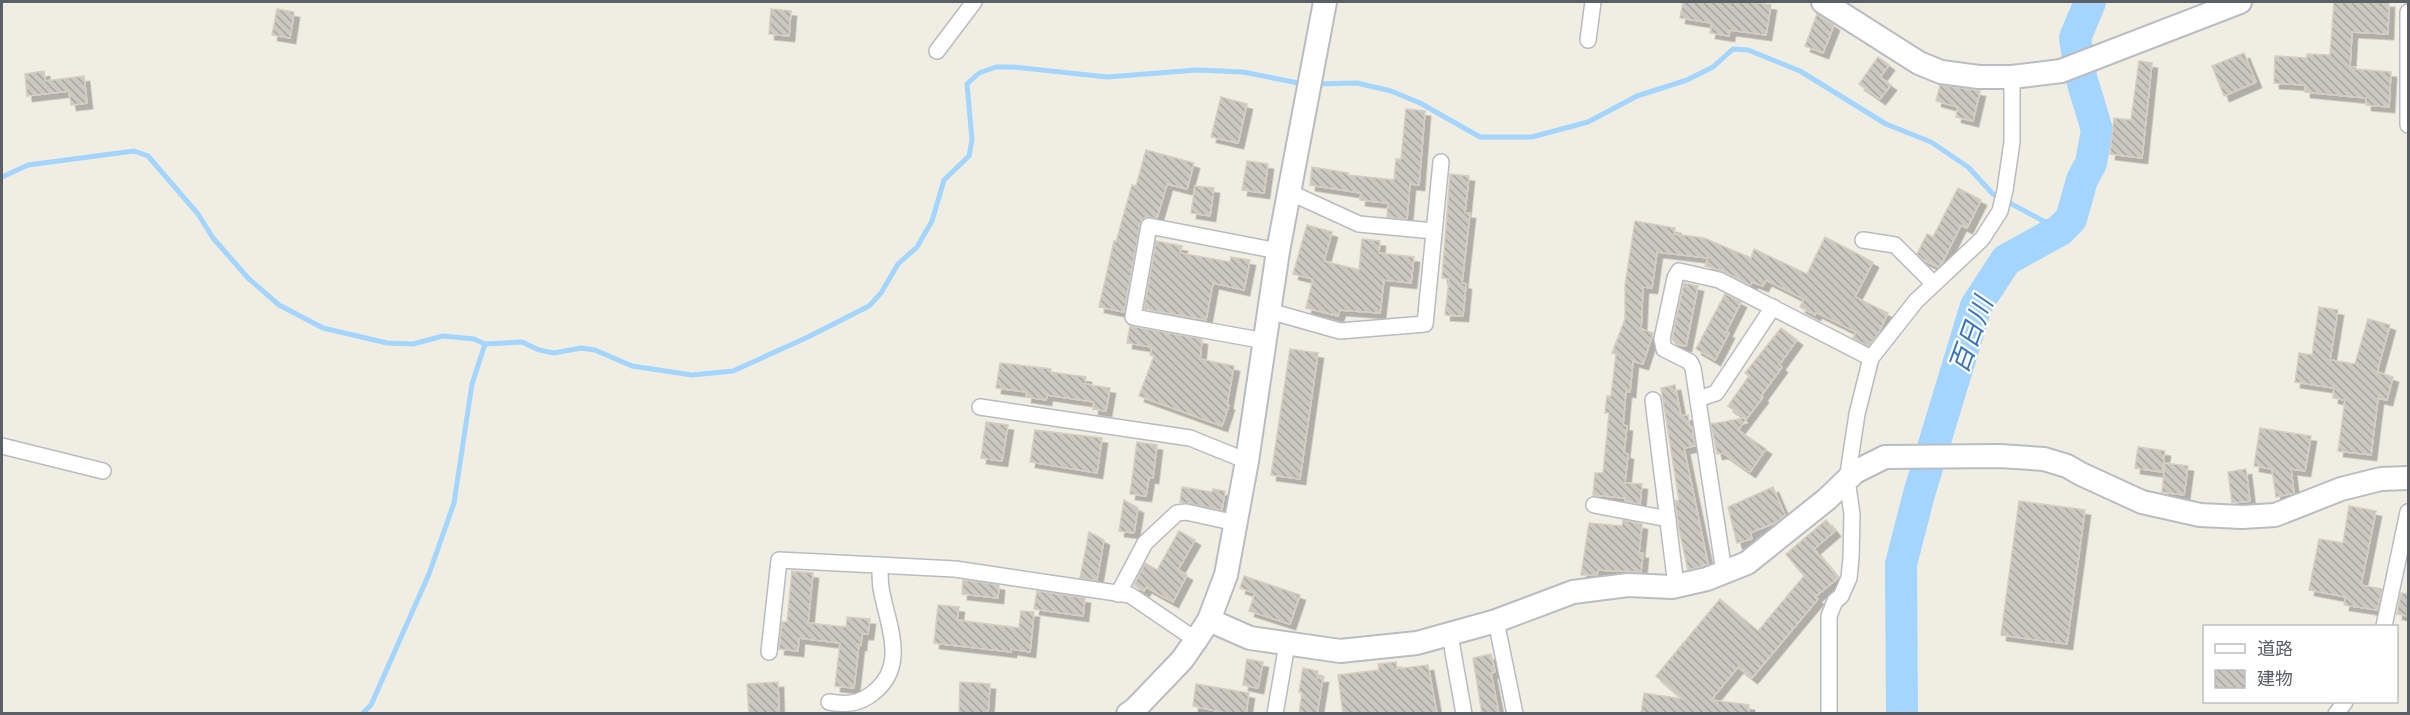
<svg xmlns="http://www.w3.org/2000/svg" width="2410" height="715" font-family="Jost,'Noto Sans JP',sans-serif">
<defs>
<pattern id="building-back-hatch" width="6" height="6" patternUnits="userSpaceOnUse" patternTransform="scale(1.5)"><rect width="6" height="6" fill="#cbc8c0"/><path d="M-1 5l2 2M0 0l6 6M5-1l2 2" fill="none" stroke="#a8a6a0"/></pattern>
<filter id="shadow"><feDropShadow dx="5.5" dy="5.5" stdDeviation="0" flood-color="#0004"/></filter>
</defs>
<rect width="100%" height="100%" fill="#f0ede3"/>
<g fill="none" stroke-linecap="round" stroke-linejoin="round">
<g stroke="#a4d5ff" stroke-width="5">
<path d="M1315 84 1357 83 1391 91 1420 103 1480 137H1532L1588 122 1637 96 1687 80 1713 67 1733 49 1748 50 1800 71 1886 124 1931 142 1968 167 1993 194 2060 230"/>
<path d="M2 177 28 165 134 151 148 156 198 214 213 238 248 278 279 305 323 328 387 343 413 344 443 336 474 339 485 344 522 342 539 350 554 353 581 348 595 350 632 366 692 375 733 371 808 337 869 306 881 293 898 264 917 247 932 221 944 180 969 156 972 140 967 84 979 73 996 67H1014L1107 77 1197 70 1243 72 1303 84"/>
<path d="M362 714 371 705 429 574 454 503 472 384 485 344"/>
</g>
<path stroke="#a4d5ff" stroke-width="32" d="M1902 714 1901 564 1919 494 1976 306 2006 260 2060 230 2071 219 2082 180 2091 163 2097 130 2081 77 2075 38 2090 2"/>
</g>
<g fill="url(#building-back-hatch)" stroke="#d5cfc1" stroke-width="1.5" filter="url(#shadow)">
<path d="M1683 2H1751L1771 5 1766 35 1730 30 1729 36 1710 33 1712 23 1680 18Z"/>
<path d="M2334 2H2389L2388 34 2352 32 2350 67H2356L2355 69 2391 72 2389 107 2366 105V98L2305 92V85L2274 83 2275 56 2307 58V54L2330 55Z"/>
<path d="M277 9 294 12 290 38 272 35Z"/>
<path d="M771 9 791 11 789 36 769 34Z"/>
<path d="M1817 14 1834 25 1823 53 1805 46Z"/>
<path d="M2244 53 2256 82 2224 96 2212 66Z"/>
<path d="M1878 57 1889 65 1880 77 1891 85 1880 99 1859 84Z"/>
<path d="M2139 61 2152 63 2142 158 2110 154 2114 118 2131 120Z"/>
<path d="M44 71 45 81 84 76 87 103 71 105 69 91 27 96 25 74Z"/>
<path d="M1940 85 1980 91 1973 121 1956 117 1958 107 1936 101Z"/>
<path d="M1221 97 1247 104 1238 143 1211 137Z"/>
<path d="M1406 109 1425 111 1419 185 1410 184 1407 219 1387 217 1388 203 1360 200 1361 193 1310 185 1312 167 1348 173V175L1394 180 1396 159H1401Z"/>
<path d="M1146 150 1194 163 1187 189 1167 184 1157 218 1146 217 1141 220 1124 312 1099 307 1114 241 1116 242 1132 185 1136 186Z"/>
<path d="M1247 161 1268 164 1264 193 1242 190Z"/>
<path d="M1450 174 1469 176 1465 213H1470L1462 283 1466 284 1463 316 1445 315 1449 279 1442 278Z"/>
<path d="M1195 186 1214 188 1210 216 1191 213Z"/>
<path d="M1958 188 1981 200 1967 228 1961 225 1942 263 1938 267 1924 260 1917 254 1927 234 1933 237Z"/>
<path d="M1635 221 1675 228 1674 234 1704 238 1751 258 1754 249 1807 274 1825 237 1873 262 1855 297 1888 313 1878 334 1868 346 1853 338 1856 332 1816 312 1815 315 1800 307 1804 299 1766 280 1763 286 1752 282 1750 285 1723 271 1705 266 1708 258 1657 252 1652 288 1643 287 1641 329 1653 333 1643 364 1633 361 1630 392 1626 391 1623 425 1627 426 1624 453 1628 454 1625 483 1642 484 1640 504 1625 501V498L1593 495 1595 473H1603L1609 413H1605L1607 396H1611L1616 354 1612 353 1625 319V285Z"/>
<path d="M1307 225 1332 232 1324 261 1359 270 1362 239 1380 241 1379 253 1414 257 1411 283 1384 280 1380 313 1340 310 1338 316 1306 308 1313 279 1293 274Z"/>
<path d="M1156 241 1182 246 1180 253 1230 262 1231 257 1250 260 1244 290 1213 283 1206 320 1144 309Z"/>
<path d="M1684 283 1698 286 1686 346 1676 344 1672 339Z"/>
<path d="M1725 294 1741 302 1726 332 1729 333 1715 360 1696 349Z"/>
<path d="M2319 307 2338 310 2330 360 2355 364 2368 319 2390 325 2377 372 2393 377 2387 400 2378 398 2371 455 2338 451 2345 400 2333 398 2334 388 2295 382 2299 353 2312 355Z"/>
<path d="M1130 326 1202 339 1200 359 1234 366 1227 404 1229 405 1222 426 1139 396 1154 356 1150 355 1152 347 1127 343Z"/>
<path d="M1781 328 1797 340 1779 365 1782 367 1761 396 1763 397 1738 430 1766 449 1750 472 1723 453 1717 454 1711 424 1745 418 1728 406 1749 376 1745 373Z"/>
<path d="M1290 349 1318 353 1300 479 1271 475Z"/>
<path d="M1000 363 1051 369 1050 372 1086 377 1085 384 1110 388 1106 411 1093 409 1094 402 1047 395 1046 400 1026 397 1027 392 996 388Z"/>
<path d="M1675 385 1681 416 1688 415 1690 428 1692 427 1695 446 1684 448 1708 564 1688 570 1679 529 1675 501 1679 500 1661 388Z"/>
<path d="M986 422 1008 425 1002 461 981 458Z"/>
<path d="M2260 428 2311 436 2305 471 2291 469 2294 493 2276 497 2272 469 2254 466Z"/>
<path d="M1035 430 1102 438 1097 473 1030 462Z"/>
<path d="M1137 442 1157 445 1153 478 1149 477 1146 496 1130 494Z"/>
<path d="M2138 447 2165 451 2162 472 2135 468Z"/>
<path d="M2165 463 2188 466 2184 495 2162 492Z"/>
<path d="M2246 469 2250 501 2232 503 2228 472Z"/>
<path d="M1182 487 1212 492 1213 489 1225 491 1222 510 1180 502Z"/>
<path d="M1773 487 1785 515 1777 522 1750 533 1752 539 1737 543 1728 507Z"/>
<path d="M1124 500 1138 508 1134 533 1119 531Z"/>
<path d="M2019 501 2085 510 2067 644 2001 635Z"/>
<path d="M2349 506 2376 511 2361 585 2382 589 2377 610 2344 605 2346 597 2309 590 2319 539 2343 543Z"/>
<path d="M1623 520 1642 524 1639 553H1643L1641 572 1598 570 1597 575H1581L1589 523 1622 526Z"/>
<path d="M1826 520 1835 531 1814 549 1838 578 1815 597 1818 599 1752 678 1738 667 1711 700 1749 705V714H1641L1644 693 1683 699 1656 676 1720 599 1758 631 1804 576 1786 554Z"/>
<path d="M1179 531 1195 540 1178 570 1187 575 1173 602 1146 587 1144 591 1134 585 1145 563 1157 570Z"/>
<path d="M1089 532 1104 540 1097 580 1080 578Z"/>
<path d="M792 571 813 573 808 623 846 627 847 617 870 619 868 634H862L861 645 859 644 854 688 835 686 840 643 799 638 798 651 779 649 782 622H787Z"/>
<path d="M1244 576 1300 595 1290 624 1249 611 1255 593 1240 588Z"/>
<path d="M963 580 999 585 998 598 962 594Z"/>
<path d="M1037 591 1085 598 1083 616 1034 609Z"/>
<path d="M2401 593 2409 594V616L2397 614Z"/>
<path d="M938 605 959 607 957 620 1019 628 1021 611 1034 612 1030 652 1011 649V652L934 643Z"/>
<path d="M1491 654 1495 672 1491 673 1499 714H1482L1473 658Z"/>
<path d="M1247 659 1263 662 1258 688 1243 685Z"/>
<path d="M1396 662 1397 669 1428 665 1437 714H1343L1338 675 1379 670 1378 664Z"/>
<path d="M1303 668 1318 671 1317 678 1323 677 1317 714H1299L1302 693 1299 692Z"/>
<path d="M778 682 779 714H749L747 684Z"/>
<path d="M960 682 990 684 988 714H959Z"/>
<path d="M1196 684 1249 693 1246 714H1230L1193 706Z"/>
</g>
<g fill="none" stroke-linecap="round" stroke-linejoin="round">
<defs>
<g id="street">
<path d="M2408 12V125"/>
<path d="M1588 40 1593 2"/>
<path d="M937 51 974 2"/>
<path d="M1289 192 1359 224 1434 231"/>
<path d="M1863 240 1895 245 1934 284"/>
<path d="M1269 311 1340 331 1425 324 1441 162"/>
<path d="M1265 341 1133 317 1149 226 1278 251"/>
<path d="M1698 399 1716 393 1773 307"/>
<path d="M1653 400 1676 586"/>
<path d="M980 407 1190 438 1247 461"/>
<path d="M2 446 103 471"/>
<path d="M1594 505 1668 519"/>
<path d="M1724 572 1693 368 1690 362 1664 349 1662 339 1675 278 1679 271 1719 280 1871 358"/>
<path d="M1118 594 1145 543 1177 513 1186 512 1236 523"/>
<path d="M1496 621 1515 714"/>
<path d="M2384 626 2408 512"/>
<path d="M1450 635 1464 714"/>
<path d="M769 652 779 560 955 569 1130 595 1196 640"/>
<path d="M829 702C847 705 859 704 873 693 909 665 887 624 881 588 880 581 880 573 880 565"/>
<path d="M1275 714 1287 644"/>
<path d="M1829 714V616L1835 601 1841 596 1849 578 1851 558 1852 514 1847 480 1857 414 1871 358 1916 301 1982 239 2000 211 2005 190 2012 142V77"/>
<path d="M2336 714 2345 702"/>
</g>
<g id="secondary">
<path d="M1823 2 1919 63 1941 72 1979 77H2012L2061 71 2240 2"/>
<path d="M1209 620 1250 638 1340 651 1417 643 1496 621 1573 592 1628 585 1672 587 1707 579 1747 563 1827 499 1855 472 1885 457 2000 456 2044 459 2067 466 2081 474 2142 502 2200 515 2242 517 2275 515 2341 489 2381 479 2408 478"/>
<path d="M1128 714 1135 709 1182 660 1196 640 1209 620 1226 575 1247 461 1278 251 1325 2"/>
</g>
</defs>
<use href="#street" stroke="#b8bbc1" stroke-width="18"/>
<use href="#secondary" stroke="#b9bdc3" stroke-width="26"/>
<use href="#street" stroke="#fff" stroke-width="15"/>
<use href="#secondary" stroke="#fff" stroke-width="22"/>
</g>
<g text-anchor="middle" stroke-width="4.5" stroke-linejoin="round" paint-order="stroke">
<g font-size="26" font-style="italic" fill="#3673bc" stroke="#fff">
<text transform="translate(1971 335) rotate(-70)" y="9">百日川</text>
</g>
</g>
<rect width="2410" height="715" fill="none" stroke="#5b6066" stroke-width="6"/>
<rect x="2203" y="625" width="195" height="78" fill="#ffffff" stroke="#bdbfc2" stroke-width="1.5"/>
<rect x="2215" y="644" width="30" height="9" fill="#ffffff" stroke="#bdbfc2" stroke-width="1.5"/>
<text x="2257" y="655" font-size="18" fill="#5b6066">道路</text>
<rect x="2215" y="670" width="30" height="18" fill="url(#building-back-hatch)" stroke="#bdbfc2" stroke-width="1.5"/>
<text x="2257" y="685" font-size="18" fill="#5b6066">建物</text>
</svg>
